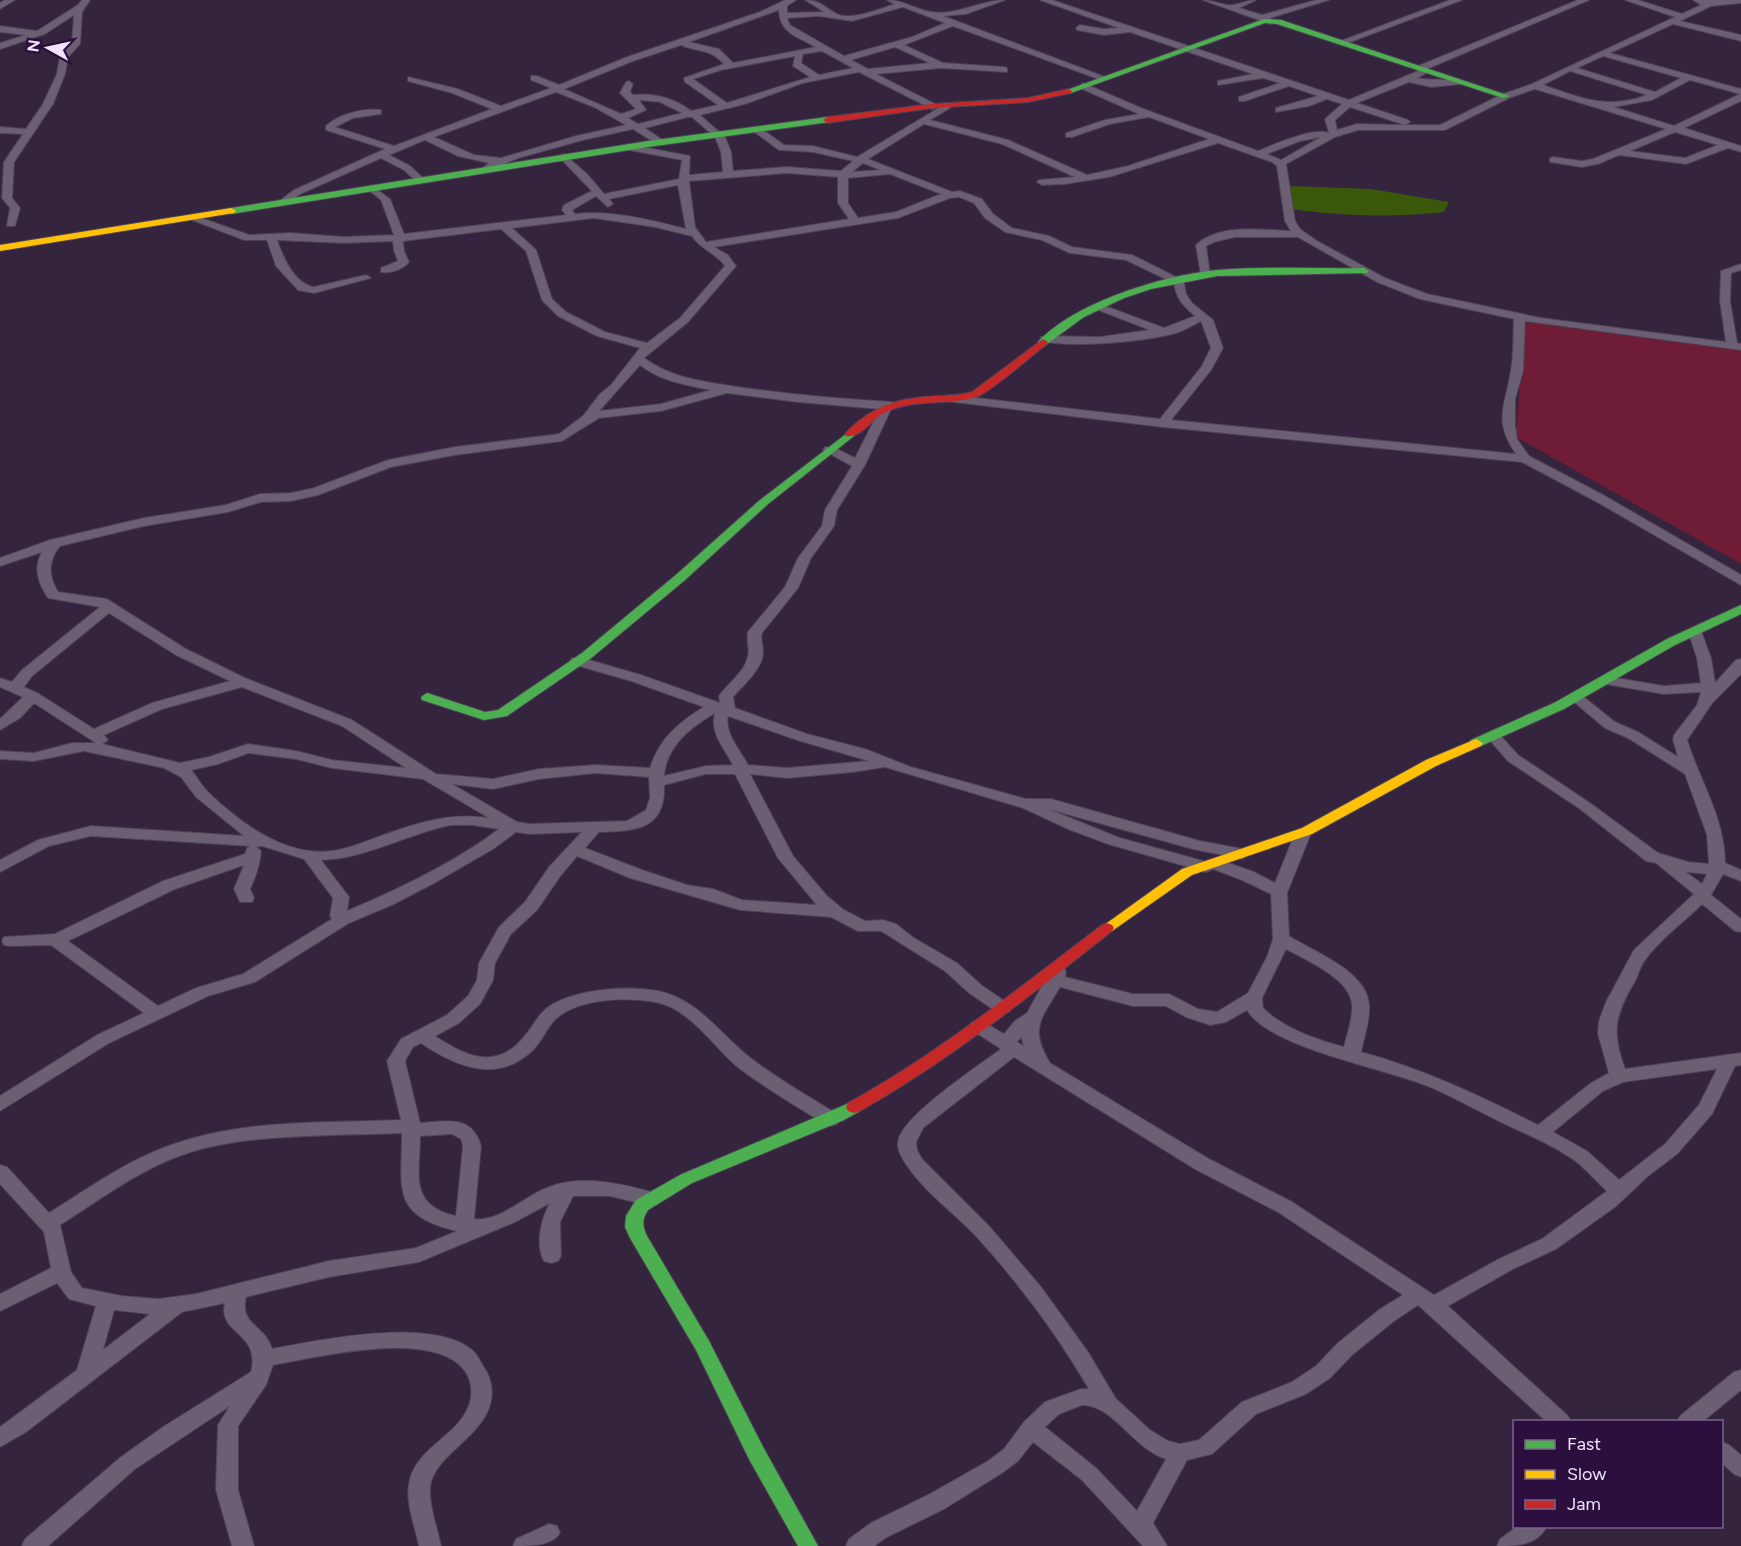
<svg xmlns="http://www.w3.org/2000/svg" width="1741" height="1546" font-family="Figtree,sans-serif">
<rect width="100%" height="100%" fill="#34243e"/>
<path fill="#6f1c36" d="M1525 317 1741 347V564L1516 437Z"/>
<path fill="#3b5709" d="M1290 186 1371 189 1449 202 1444 212C1390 218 1343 216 1290 209L1285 200Z"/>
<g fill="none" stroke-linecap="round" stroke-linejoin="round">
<defs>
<g id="street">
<path d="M5 0H15L0 9V3Z"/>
<path d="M82 0H90L82 12 80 44 68 57 65 74 53 104 14 162 12 198 20 208 15 226H7L10 208 2 198 4 162 23 134 0 133V127L26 129 43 104 57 74 60 56 72 43 74 15 45 34 0 49V43L26 35 0 32V26L37 31 78 5Z"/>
<path d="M785 0H796L787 6V13L824 12 805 0C819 0 823 6 835 13 850 22 879 9 895 4L887 0C904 0 916 10 932 12 956 16 981 0 1005 0L966 14 943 16 1108 78 1101 80 953 26 904 45 943 63 1004 67 1007 68V72L941 68 876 74 935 104V108L932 109 859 72 803 83 745 104 700 115 718 131 724 134 731 152 733 171 787 167 841 171 853 161 813 152 779 150 753 131V127H759L784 145 813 146 857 157 947 103 950 104V108L930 120 1008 140 1087 175 1128 166 1209 139 1149 117 1110 124 1072 137H1066V133L1105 120 1139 114 1080 88 1079 86 1083 83 1141 108 1258 151C1275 144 1313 127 1329 133L1325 119 1342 104 1327 99 1309 106 1276 112V108L1318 96 1289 86 1245 101H1239V97L1280 83 1263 78 1218 85V81L1253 74 1130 32 1104 35 1077 30 1076 28 1080 25 1104 29 1119 28 1040 0H1052L1349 100 1418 71 1415 69 1416 67 1578 0H1589L1427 69 1430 71 1417 78C1429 81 1457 78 1463 82L1462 84 1431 87 1409 82 1357 103 1408 120 1410 122 1405 125H1440L1503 94 1532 84 1675 17 1625 0H1638L1682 14 1701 5 1693 0H1741V3L1711 6 1680 21 1741 35V41L1673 24 1610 53 1741 89V101L1684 128 1741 146V152L1728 148 1686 164 1619 155 1598 164 1582 167 1550 162V158L1553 157 1582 161 1593 159 1666 129 1535 89 1509 98 1445 130H1358L1335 137 1286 164 1295 221 1300 229 1317 241 1385 278 1427 294 1541 318 1726 342 1720 301 1721 271 1741 264V270L1731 273 1730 301 1737 343 1741 344V350L1525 321 1523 371 1515 399V425L1517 439 1529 456 1605 496 1741 575V585L1597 502 1522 462 1163 427 946 401 944 399 950 395 1160 419 1202 366 1211 348 1201 321C1193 325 1185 330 1176 333 1144 342 1073 348 1041 341V337L1045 336 1100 337 1150 330 1093 308 1092 306 1097 303 1164 328 1195 316C1183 306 1176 298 1174 283L1126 260 1070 253 1042 240 1005 232 985 218 974 203 959 197 950 198 898 218 714 247 728 255 736 266 688 322 644 358C670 377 700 381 731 386 784 394 838 399 892 402L898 406 891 409 865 465 837 510 834 526 811 558 798 588 762 633C760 640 763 644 763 652 763 669 743 685 733 697L735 708 807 734 865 749 911 767 1026 799H1051L1200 841 1248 850 1250 854 1242 859 1193 849 1048 809 1120 838 1207 862 1214 859 1220 860 1254 872 1275 883 1295 833 1303 828 1308 830 1311 833 1287 893 1289 936C1314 952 1369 972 1369 1006 1370 1021 1364 1037 1361 1052 1424 1069 1480 1096 1538 1125L1591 1083 1609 1073 1598 1034 1599 1021 1606 1002 1634 950 1694 894 1656 863 1646 861 1580 809 1508 761 1486 736 1493 732 1498 733 1518 755 1590 803 1658 853 1688 862 1709 864 1707 835 1685 774 1628 738 1605 728 1568 697 1575 693 1580 694 1615 722 1638 732 1678 757 1673 740 1674 735 1697 705 1701 692 1664 694 1605 684 1598 680 1605 676 1664 686 1701 683 1697 658 1688 631 1695 627 1700 628 1711 658 1715 683 1736 660 1741 659V674L1713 702 1687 740C1700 781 1725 819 1725 863L1741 870V881L1723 874 1711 895 1741 919V932L1735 931 1702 904C1683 923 1661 938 1645 960 1640 966 1639 974 1635 981 1615 1015 1611 1031 1625 1069L1741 1053V1065L1735 1066 1712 1114 1677 1154 1648 1176 1615 1207 1556 1249 1513 1269 1448 1306 1568 1416 1571 1422H1547L1418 1305 1394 1321 1352 1355 1330 1378 1306 1394 1256 1414 1212 1454 1187 1460 1153 1523 1167 1546H1143L1082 1480 1033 1442 1018 1461 1002 1473 944 1509 887 1537 874 1546H846L849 1539 871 1523 928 1495 988 1461 1004 1449 1024 1422 1045 1402 1081 1389H1089C1057 1334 1018 1282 975 1235 953 1212 926 1193 908 1167 902 1158 895 1148 899 1138 908 1112 977 1067 1001 1049L972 1030 969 1026 972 1022H984L1004 1034 1015 1021 1027 1013 1052 968H1064L1066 972 1065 977 1133 994H1169L1198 1009 1217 1012 1248 993 1267 957 1273 939 1271 894 1242 880 1213 869 1206 872 1108 844 1068 829 1023 808 885 767 853 772 787 778 750 774 793 856 827 896 844 910 865 921 883 920 896 924 914 938 957 963 981 985 1009 1004 1012 1008 1009 1012H997L969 993 945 971 881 931H858L831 917 740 910 630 878 577 856 561 875 537 910 511 934 495 963 493 980 480 1004 459 1023 435 1036C465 1056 496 1071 524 1037 532 1028 537 1016 547 1008 572 989 627 985 658 991 699 999 721 1036 753 1060 780 1080 809 1097 837 1114L840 1119 837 1124 831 1126 825 1124C796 1106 767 1089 740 1069 714 1048 690 1008 655 1002 626 997 582 998 558 1017 547 1026 543 1040 533 1050 498 1084 456 1067 421 1043L413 1047 405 1061 420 1123C446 1121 472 1114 481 1146L474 1219C500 1222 526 1195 549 1187 583 1174 624 1184 658 1194L660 1199 658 1204 651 1206 610 1196H573L560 1222 561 1256 558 1261 551 1263 544 1261C535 1244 541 1219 550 1203L515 1222 419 1262 329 1277 246 1297C239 1326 265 1324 272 1349 319 1340 434 1316 473 1351 477 1354 480 1361 483 1366 491 1377 494 1391 490 1405 480 1439 432 1457 430 1488 429 1507 437 1527 441 1546H419C415 1525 404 1501 410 1479 419 1446 458 1436 469 1405 473 1394 472 1381 465 1371 434 1328 318 1357 273 1365L266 1385 238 1426V1490L254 1546H232L216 1490 218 1425 230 1406 135 1469 48 1546H22L25 1539 121 1457 163 1427 251 1372C261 1331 217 1335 225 1303L182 1312 26 1432 0 1447V1427L77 1370 96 1306 69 1299 57 1283 0 1311V1294L51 1268 44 1232 0 1184V1165L7 1167 49 1213C89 1188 129 1159 174 1144 245 1119 327 1123 401 1120L387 1061 401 1039 447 1015 468 996 477 980 479 963 499 927 525 902 549 867 582 832 530 834 516 832 493 849 436 882 394 904 349 923 255 982 208 996 109 1043 0 1111V1096L97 1035 144 1013 51 945 10 946 4 945 2 941 4 937 55 934 163 881 245 854 247 848 251 846 91 836 49 846 0 872V860L38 840 91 826 244 836 196 797 181 777 164 768 84 751 34 761 0 759V751L34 753 72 743H96L34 703 20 718 0 730V719L23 697 0 687V678L12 682 22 670 100 607 48 598C38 583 33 568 42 552L0 566V558L50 540 144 518 226 505 260 494 291 493 314 488 388 460 455 447 559 434 583 416 599 395 611 385 640 348 597 336 558 316 542 300 526 251 501 229 403 241 404 251 409 262C403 269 391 274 381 272V268L398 261 394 251 393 241 344 243 277 240C283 257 294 284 314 287L366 275 371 278 314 293 298 290 276 266 267 240H244L187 218 196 216 249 235 290 233 344 237 394 235 381 200 366 188 371 185 390 199 404 234 566 215 562 210 564 205 592 191 561 159V155L564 154 587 174 604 194 679 179 682 160 624 149 622 147 627 144 690 156 689 175 723 172 721 152 715 137 692 117H688L645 128 664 141V145H658L633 129 583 140 518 158 485 173 480 170 489 163 458 156 425 140 389 155 410 166 423 178V182H417L404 170 381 158 300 194 287 204 278 202 294 190 385 149 326 130V126C339 114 363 108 381 110V114L353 118 335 127 394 146 492 109 452 93 408 81V77L458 89 501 106 551 88 531 80V76H537L559 85 627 57 760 12ZM903 7 945 23 912 37 844 56 790 25 787 18 819 16 852 21ZM779 10C779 33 798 37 816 47L733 63 719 49 689 42ZM681 45C700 53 709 48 724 64L684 78 685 82 718 105 691 111C674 98 655 93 633 95L630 92 633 84 629 81 626 82 620 93 636 109 621 114 564 89 633 61ZM895 47 930 63 868 69 851 60ZM822 51 853 68 819 75 801 63 803 54ZM795 56 793 66 810 77 727 103 693 79 721 70ZM1603 56 1681 78 1655 92 1577 68ZM1570 71 1647 95C1606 110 1582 98 1543 85ZM1690 80 1740 94 1674 126 1614 107 1652 100ZM556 92 594 107 626 125 576 136 501 158 474 155 434 137ZM639 100 660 102 682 113 638 124 628 118 646 110ZM1350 107 1402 124 1405 125 1357 124 1337 130 1335 120ZM924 124 1002 144 1075 177 1039 180 1037 182 1042 185 1065 184 1109 177 1218 143 1272 162 1277 166 1285 221 1291 231C1262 230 1219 223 1196 245L1201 276 1205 277 1210 274 1206 246 1214 242 1235 237H1298L1377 282 1420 299 1514 319C1513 336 1514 353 1511 370 1506 405 1492 420 1516 454L1171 420 1211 370 1223 348 1213 320 1192 303 1186 294 1183 277H1176L1132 255 1072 247 1049 236 1012 228 993 214 982 199 960 191 952 192 868 159ZM1675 132 1718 145 1685 158 1630 151ZM1321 137 1281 160 1267 154 1300 141ZM863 163 880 170 852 172ZM787 173 838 177V203L849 219 706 242 695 227 689 181ZM890 174 941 194 896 212 858 218 848 203V178ZM678 185 686 229C651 220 612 210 575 214L572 210 596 196 608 207 613 204 609 199ZM594 218 655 227 692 236C701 250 716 253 725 266L680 318 647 343 605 332 566 312 552 299 536 250 512 228ZM640 365C660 381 686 385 711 390L661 404 599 411ZM727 393 798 402 880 409 855 458 833 447H825L823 450 852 466 825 510 822 526 798 558 785 587 748 632C746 641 750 648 748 656 745 672 728 683 719 696L720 703 641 675 582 658H572L570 661 572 664 631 681 704 707C679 722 659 739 650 768L596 765 539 769 493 779 436 774 352 720 245 678 186 649 107 599 58 592C48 575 48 561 60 546L144 526 228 512 261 502 291 501 318 495 391 467 455 455 562 441 599 418 661 411ZM109 613 176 655 230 681 152 703 94 729 39 694 24 687 32 676ZM242 687 342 726 406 768 332 760 296 751 248 744 209 757 180 763 102 744 108 740 104 735 162 709ZM715 713C709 732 724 748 733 765L706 766 664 776C667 745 690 728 715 713ZM728 716 797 740 869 761 787 768 748 765C740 750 724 733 728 716ZM249 753 296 759 332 768 423 779 489 818C455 813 427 820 395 831 376 837 357 846 338 850 289 860 240 823 208 792 201 785 197 777 191 770L218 764ZM596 773 649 777 650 798 646 810 627 821 530 824 517 822 452 784 493 789 539 779ZM706 774H735L778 858 817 905 742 900 713 889 687 885 642 870 585 848 599 832C635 831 666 830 664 785ZM451 825H472L499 829C454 863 399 889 347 911L349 897 321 860C365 859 407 834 451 825ZM262 846 304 859 333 898 330 916 332 919 243 974 196 988 158 1006 68 941 175 889 244 865 234 889 240 902H252L254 898 250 889C256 876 260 865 261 851L256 847ZM1686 872H1687L1707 874 1702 884ZM1286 949C1306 960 1351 979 1352 1005 1353 1019 1347 1034 1344 1047 1317 1040 1283 1028 1263 1008L1262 998ZM1060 987 1133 1006H1166L1186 1017 1210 1025 1226 1022 1247 1010C1271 1049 1385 1068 1430 1087 1456 1098 1480 1112 1505 1124 1528 1135 1553 1145 1574 1160 1586 1169 1596 1181 1607 1191L1542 1239 1499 1259 1434 1295 1292 1202 1209 1159 1050 1063C1029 1028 1041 1019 1060 987ZM1021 1037 1024 1046 1017 1042ZM1014 1057 1195 1169 1278 1212 1403 1295 1380 1309 1338 1343 1316 1366 1292 1382 1242 1402 1199 1440 1180 1444 1168 1441 1150 1430 1116 1399 1088 1352 1041 1287 989 1226 922 1159 917 1150 916 1142 923 1128ZM1717 1069 1699 1105 1665 1144 1619 1180 1587 1151 1553 1132 1603 1091 1623 1082ZM402 1133C402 1189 390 1215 457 1231L416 1248 329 1261 196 1294 158 1299 122 1296 82 1288 71 1272 60 1225C101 1199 141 1168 188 1153 249 1133 337 1136 402 1133ZM452 1134 461 1139 463 1146 456 1216C408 1205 420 1174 420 1136ZM114 1310 150 1314 103 1350ZM1082 1405C1114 1405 1133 1449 1166 1459L1137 1511 1096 1468 1045 1427 1059 1414Z"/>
<path d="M1203 0C1212 0 1225 6 1232 5 1241 4 1247 0 1256 0L1239 8 1262 15 1316 0H1329L1270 18 1274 21 1270 24Z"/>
<path d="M1450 0H1462L1345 44 1338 42Z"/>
<path d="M1741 1370V1390L1702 1422H1677L1680 1416 1734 1372Z"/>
<path d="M1722 1442 1729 1445 1741 1455V1477L1734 1474 1722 1463Z"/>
<path d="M549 1524 557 1526 560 1533C552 1546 530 1546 513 1546L516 1539Z"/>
<path d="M1518 1526H1547C1537 1546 1516 1546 1497 1546L1500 1539Z"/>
</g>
<g id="fast">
<path d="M1264 19 1281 20 1510 96 1503 98 1277 24 1265 23 1071 93 1064 91Z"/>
<path d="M827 117 830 118V122L648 147 231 214 226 211 231 208 648 141Z"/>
<path d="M1364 268 1369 271 1367 273 1217 276 1151 289 1124 298 1084 317 1047 344 1043 345 1038 342C1075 302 1164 275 1218 270 1264 266 1317 269 1364 268Z"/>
<path d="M850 431 854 432V436L768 504 685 580 590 659 507 716 484 720 422 700 421 697 427 693 485 712 498 710 582 653 677 574 760 500Z"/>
<path d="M1741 605V614L1675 645 1564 709 1481 746 1476 747 1469 743 1471 740 1554 703 1667 639Z"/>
<path d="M854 1101 860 1103 862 1107 860 1111 844 1120 692 1183 648 1210C642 1219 642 1226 647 1236L709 1341 763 1447 818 1546H798L749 1459 696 1350 630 1238 625 1227 626 1216 636 1200 680 1175Z"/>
</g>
<g id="slow">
<path d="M231 208 236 211 234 213 0 251V245Z"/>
<path d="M1476 739 1483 743 1481 746 1436 766 1312 834 1192 875 1112 931 1107 933 1100 928 1182 869 1302 828 1426 760Z"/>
</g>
<g id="jam">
<path d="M1068 89 1072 91 1071 93 1028 102 932 108 827 123 823 120 827 117 932 104 1028 98Z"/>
<path d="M1043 339 1048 342 1047 344C1032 355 990 393 976 397 947 406 912 398 884 413 872 419 860 439 846 436L845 434C863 414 888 401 915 398 934 395 954 397 972 392Z"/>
<path d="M1107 923 1112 925 1114 928 1112 931C1031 995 950 1060 860 1111L854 1113 848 1111 846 1107 848 1103C939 1053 1020 987 1102 925Z"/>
</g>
</defs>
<use href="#street" stroke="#4e4156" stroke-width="2"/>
<use href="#fast" stroke="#4e4156" stroke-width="2"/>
<use href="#slow" stroke="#4e4156" stroke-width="2"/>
<use href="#jam" stroke="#4e4156" stroke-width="2"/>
<use href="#street" fill="#6a5f73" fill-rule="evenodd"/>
<use href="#fast" fill="#4caf50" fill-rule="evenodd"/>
<use href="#slow" fill="#ffc107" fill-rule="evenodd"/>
<use href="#jam" fill="#c62828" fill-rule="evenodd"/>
</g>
<rect x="1513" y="1420" width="210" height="108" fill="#2c0f3e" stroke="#7a648a" stroke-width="1.5"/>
<rect x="1525" y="1440" width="30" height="9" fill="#4caf50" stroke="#7a648a" stroke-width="1.5"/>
<text x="1567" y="1450" font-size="18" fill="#f0e3fb">Fast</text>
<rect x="1525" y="1470" width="30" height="9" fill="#ffc107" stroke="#7a648a" stroke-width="1.5"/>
<text x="1567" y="1480" font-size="18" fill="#f0e3fb">Slow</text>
<rect x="1525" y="1500" width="30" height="9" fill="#c62828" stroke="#7a648a" stroke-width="1.5"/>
<text x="1567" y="1510" font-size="18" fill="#f0e3fb">Jam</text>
<g transform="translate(48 48) rotate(278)" stroke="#2c0f3e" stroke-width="4.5" paint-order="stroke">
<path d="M0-4.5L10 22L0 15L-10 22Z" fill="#f0e3fb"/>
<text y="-9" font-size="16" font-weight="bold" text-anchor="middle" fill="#f0e3fb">N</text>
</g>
</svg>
